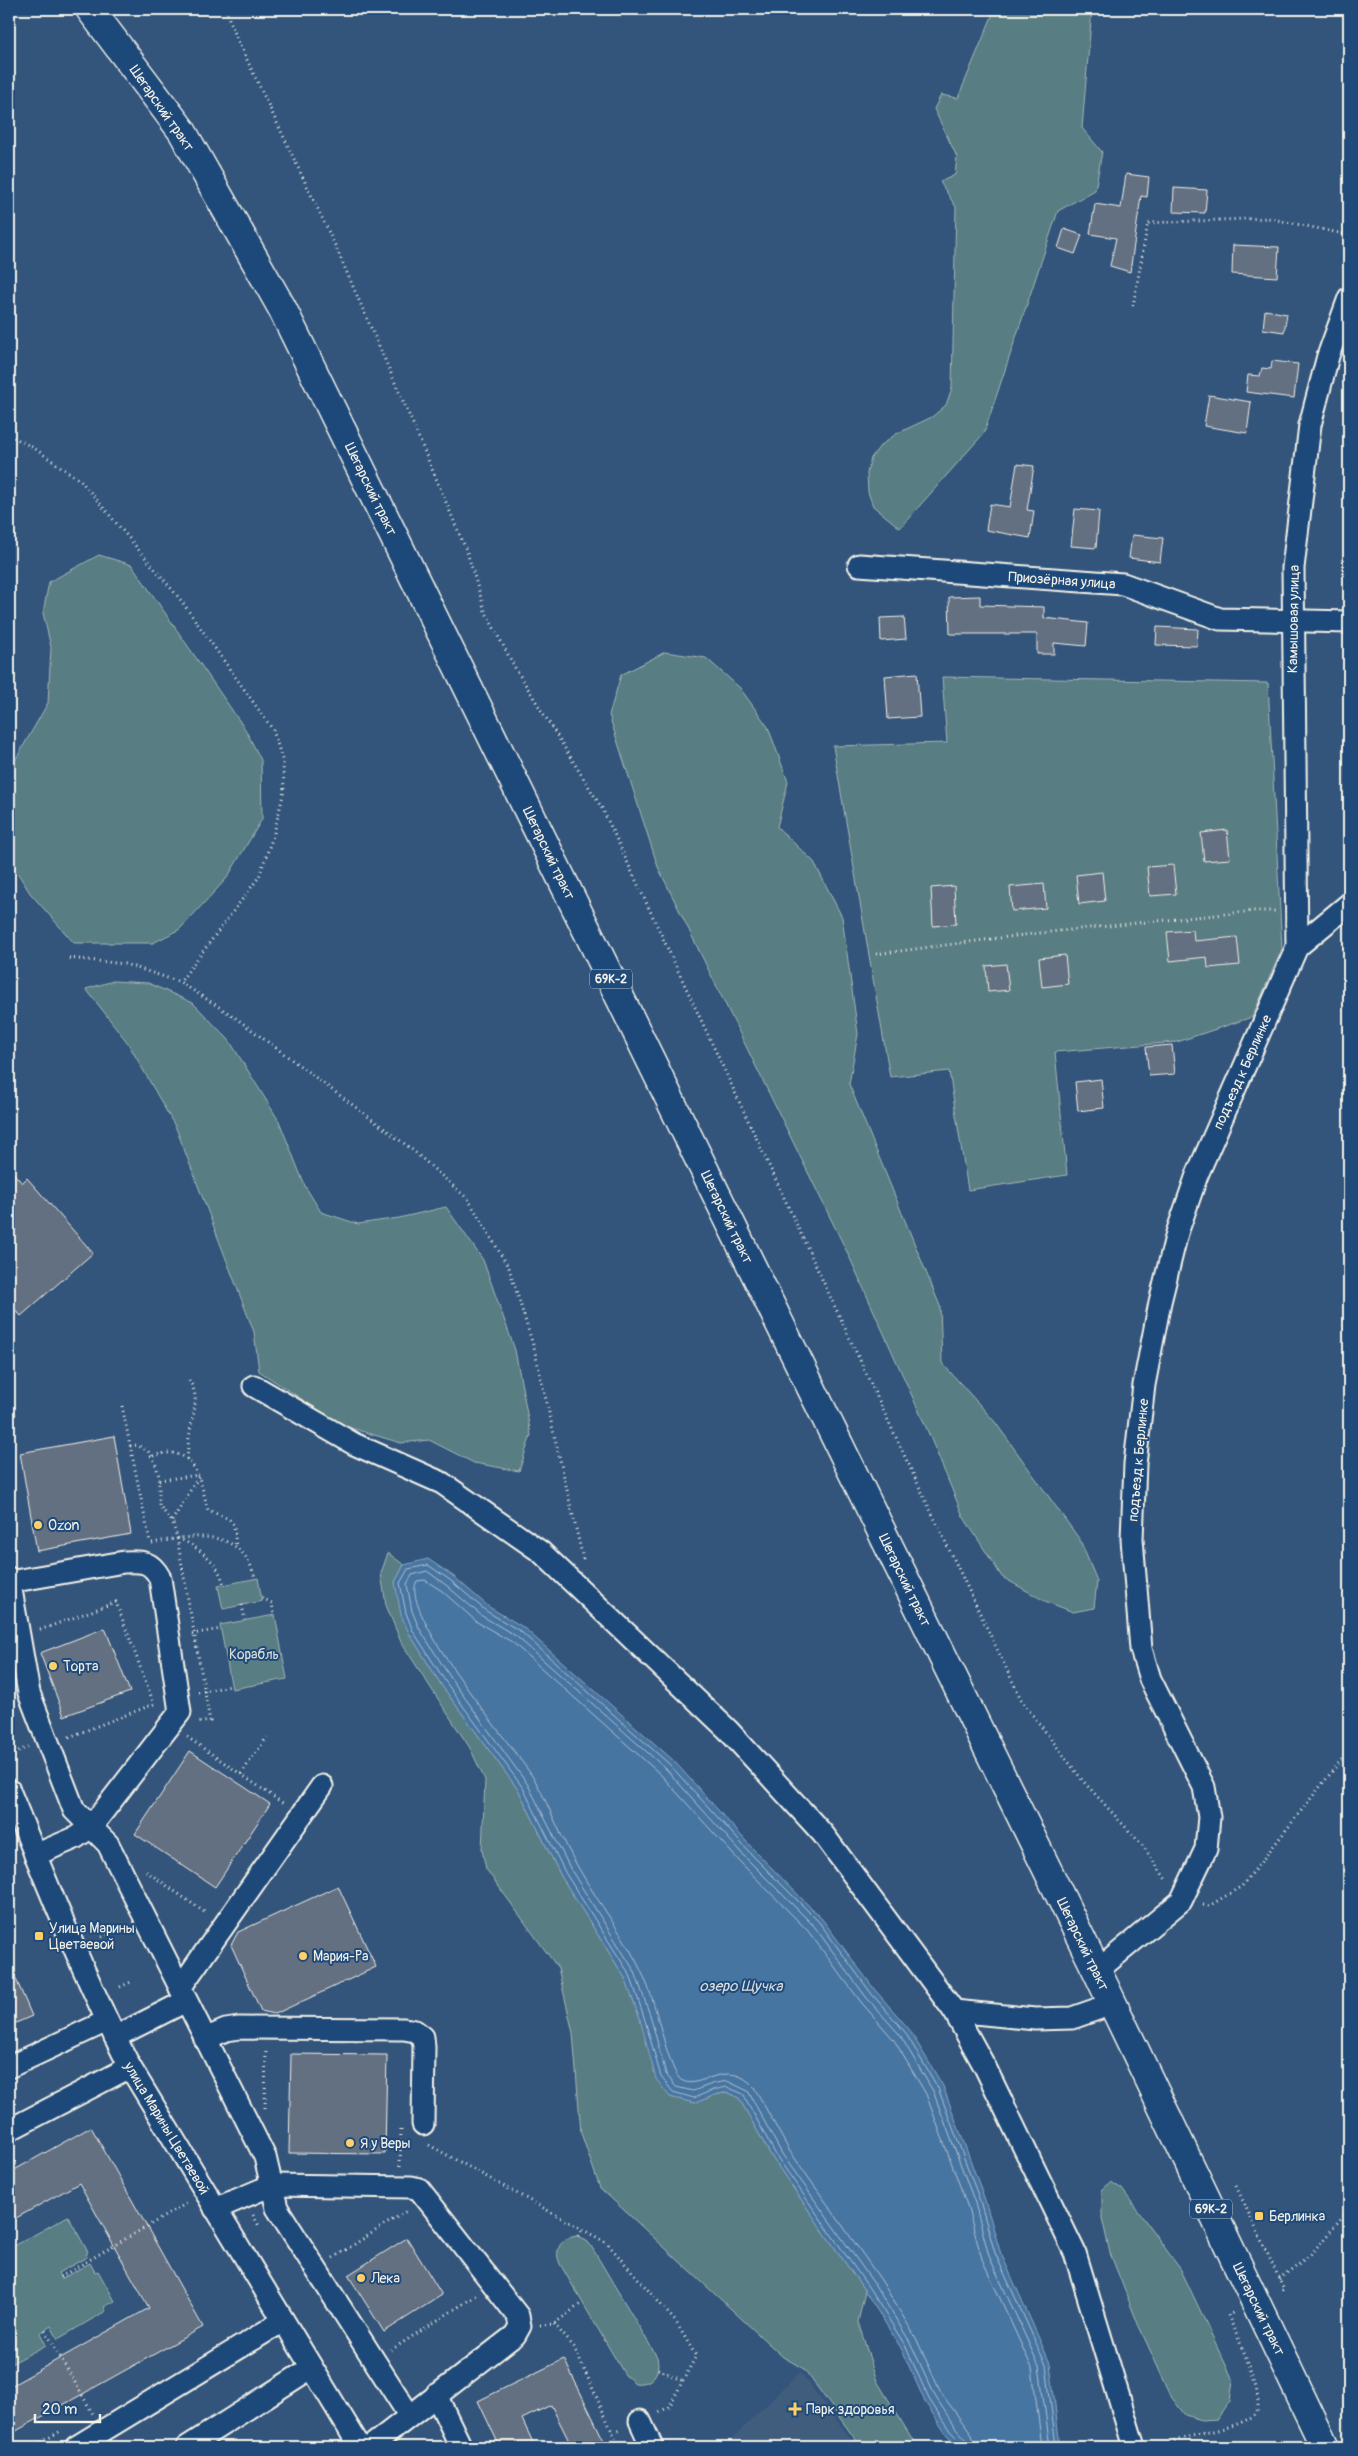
<svg xmlns="http://www.w3.org/2000/svg" width="1358" height="2456" font-family="Pangolin,sans-serif">
<rect width="100%" height="100%" fill="#33557c"/>
<filter id="ink" filterUnits="userSpaceOnUse"><feTurbulence type="fractalNoise" baseFrequency=".02" numOctaves="2"/><feDisplacementMap in="SourceGraphic" scale="10" xChannelSelector="R" yChannelSelector="G"/><feConvolveMatrix kernelMatrix="1 2 1 2 8 2 1 2 1" color-interpolation-filters="sRGB"/></filter>
<g filter="url(#ink)">
<path fill="#415d7e" d="M800 2372 857 2447H724Z"/>
<g fill="#587d83" stroke="#a6b7b6">
<path d="M995 9H1092L1082 128 1102 152 1095 190 1058 211 984 433 900 528 873 506 868 492 867 473 871 458 880 446 896 434 932 417 946 405 952 388 956 207 940 182 955 175 957 157 934 109 941 95 958 98Z"/>
<path d="M99 555 132 565 245 729 261 760 262 819 227 878 180 929 153 943H74L30 893 9 859V771L48 703 51 647 43 613 49 582Z"/>
<path d="M665 652 706 658 740 688 768 727 788 782 777 827 814 862 842 917 858 1034 849 1084 940 1306 942 1363 995 1422 1080 1540 1097 1581 1094 1608 1073 1612 1045 1601 1002 1577 963 1516 926 1427 849 1256 658 867 609 715 621 675Z"/>
<path d="M942 677 1268 683 1282 949 1252 1017 1177 1042 1055 1052 1067 1175 968 1190 949 1071 890 1077 833 746 947 743Z"/>
<path d="M113 981 148 983 193 1003 229 1040 279 1121 305 1186 321 1212 358 1224 399 1218 446 1207 483 1260 515 1350 531 1435 519 1471 474 1463 429 1440 401 1443 341 1425 259 1371 254 1332 176 1128 128 1043 86 989Z"/>
<path d="M388 1553 404 1565 395 1582 409 1633 442 1686 519 1791 561 1876 625 1978 670 2097 695 2103 715 2095 728 2092 739 2098 773 2159 865 2291 858 2322 877 2381 917 2447H861L804 2369 783 2357 600 2188 581 2133 573 2033 558 1968 486 1869 482 1850 485 1780 470 1748 401 1642 386 1605 381 1573Z"/>
<path d="M258 1578 262 1601 223 1609 218 1586Z"/>
<path d="M275 1615 287 1679 232 1689 220 1625Z"/>
<path d="M1111 2182 1122 2189 1181 2270 1233 2380 1230 2401 1217 2419 1202 2420 1185 2415 1172 2398 1138 2324 1110 2253 1102 2218V2190Z"/>
<path d="M68 2216 88 2252 86 2254 87 2257 58 2273 61 2279 90 2263 95 2272 98 2271 115 2301 104 2307 106 2311 58 2339 51 2326 40 2333 46 2345 9 2365V2261L13 2258 9 2249Z"/>
<path d="M578 2236 588 2242 591 2246 657 2357C661 2374 651 2385 635 2383L625 2375 560 2264C553 2249 562 2237 578 2236Z"/>
</g>
<path fill="#4774a2" stroke="#8ca6be" d="M428 1559 453 1576 489 1607 523 1627 673 1760 754 1850 822 1919 875 1990 909 2029 943 2086 985 2200 1000 2251 1050 2363 1060 2447H959L946 2434 925 2402 901 2348 865 2291 773 2159 739 2098 727 2092 715 2095 695 2103 670 2097 656 2079 640 2019 625 1978 561 1876 519 1791 442 1686 409 1633 401 1615 395 1582 404 1565Z"/>
<g fill="none" stroke-linecap="round" stroke-linejoin="round">
<g stroke="#afbfcc" stroke-width="1">
<path d="M962 2447 961 2442 950 2431 929 2399 905 2345 869 2288 777 2157 743 2094 727 2087 713 2090 694 2098 673 2092 661 2077 644 2017 630 1975 566 1874 523 1788 447 1684 413 1631 406 1613 400 1583 408 1569 428 1565 450 1580 486 1611 520 1631 669 1764 751 1854 819 1922 871 1993 905 2032 938 2088 980 2201 995 2253 1046 2365 1056 2447"/>
<path d="M968 2447 966 2439 955 2427 935 2396 910 2342 875 2285 782 2154 748 2091 727 2081 712 2084 693 2091 676 2087 666 2074 650 2015 635 1972 571 1870 528 1785 452 1680 419 1628 412 1611 407 1584 412 1575 427 1571 446 1585 482 1616 516 1636 665 1768 746 1858 814 1926 866 1997 900 2035 933 2091 975 2203 989 2256 1039 2366 1050 2447"/>
<path d="M976 2447 972 2435 941 2393 916 2338 881 2280 789 2150 754 2087C727 2056 699 2092 681 2080 670 2073 657 2011 651 1995 635 1948 602 1910 578 1867 562 1840 551 1810 536 1782 518 1751 397 1612 417 1581L425 1580 442 1591 477 1622 512 1642 660 1774 741 1863 808 1931 861 2002 894 2040 926 2094 967 2205 982 2259 1032 2368 1042 2447"/>
</g>
</g>
<g fill="#637082" stroke="#f4f1e8">
<path d="M1126 174 1149 177 1147 197 1141 196 1130 272 1110 266 1116 238 1090 234 1095 204 1121 208Z"/>
<path d="M1174 188 1207 190 1205 213 1173 212Z"/>
<path d="M1064 229 1082 235 1075 254 1058 248Z"/>
<path d="M1233 245 1279 247 1277 277 1232 274Z"/>
<path d="M1265 310 1287 314 1284 332 1263 329Z"/>
<path d="M1272 361 1298 364 1294 398 1246 392 1248 375 1260 376 1262 368 1271 369Z"/>
<path d="M1209 395 1251 402 1247 433 1204 426Z"/>
<path d="M1017 464 1034 466 1027 510 1034 511 1030 538 986 530 990 504 1010 507Z"/>
<path d="M1075 509 1099 511 1096 548 1071 546Z"/>
<path d="M1132 535 1163 538 1160 562 1129 558Z"/>
<path d="M980 596V605L1044 607V618L1088 623 1086 646 1054 643V654H1037V634H950L949 597Z"/>
<path d="M904 617 906 639 881 641 880 618Z"/>
<path d="M1157 627 1198 629 1197 646 1156 645Z"/>
<path d="M917 673 920 717 888 719 885 676Z"/>
<path d="M1227 830 1230 859 1204 861 1201 833Z"/>
<path d="M1173 865 1176 894 1150 896 1147 867Z"/>
<path d="M1102 872 1105 901 1079 904 1076 875Z"/>
<path d="M1044 884 1046 908 1012 911 1010 887Z"/>
<path d="M954 886 956 924 933 926 931 888Z"/>
<path d="M1193 930 1194 941 1237 937 1240 965 1208 968 1207 957 1170 961 1167 932Z"/>
<path d="M1065 955 1068 984 1042 987 1039 958Z"/>
<path d="M1006 964 1009 990 988 992 986 966Z"/>
<path d="M1172 1045 1175 1074 1149 1076 1146 1047Z"/>
<path d="M1101 1079 1104 1108 1078 1111 1075 1082Z"/>
<path d="M9 1168 22 1183 27 1178 93 1253 21 1316 9 1303Z"/>
<path d="M114 1436 131 1534 37 1551 20 1453Z"/>
<path d="M105 1628 130 1692 64 1716 40 1653Z"/>
<path d="M190 1751 270 1804 215 1887 135 1834Z"/>
<path d="M338 1886 376 1967 275 2014 261 2011 231 1945 238 1932Z"/>
<path d="M9 1963 32 2016 9 2026Z"/>
<path d="M291 2054 387 2055 385 2154 289 2153Z"/>
<path d="M91 2127 203 2327 9 2435V2387L149 2308 79 2183 9 2222V2173Z"/>
<path d="M407 2238 442 2295 384 2332 348 2275Z"/>
<path d="M564 2359 607 2447H572L551 2405 522 2419 535 2447H500L478 2401Z"/>
</g>
<g fill="none" stroke-linecap="round" stroke-linejoin="round">
<defs>
<g id="minor">
<path d="M859 565 1123 584 1220 619 1349 622"/>
<path d="M1297 947 1349 904"/>
<path d="M254 1386 354 1444 442 1483 541 1552 728 1730 823 1834 954 2011 985 2067 1075 2253 1134 2447"/>
<path d="M9 1578 29 1693 74 1810 108 1844 265 2157 277 2208 409 2415"/>
<path d="M9 1582 124 1562C142 1561 151 1561 160 1578L180 1712 91 1827 75 1838 35 1855"/>
<path d="M9 1790C47 1884 84 1977 130 2067L360 2447"/>
<path d="M1097 1971 1181 1901 1206 1849 1209 1817 1204 1787 1150 1679 1141 1649 1132 1539 1135 1464 1144 1385 1160 1302 1177 1233 1197 1175 1297 947 1293 568 1310 425 1328 356 1349 298"/>
<path d="M180 1988 322 1786"/>
<path d="M954 2011 1035 2019 1072 2018 1112 2004"/>
<path d="M115 2037 186 2001"/>
<path d="M205 2039 226 2030 239 2028 404 2029 415 2031 423 2037 424 2047 423 2124"/>
<path d="M9 2067 107 2021"/>
<path d="M9 2130 130 2067"/>
<path d="M215 2209 272 2185 411 2187 419 2189 518 2316 520 2326 515 2335 370 2447"/>
<path d="M436 2395 461 2447"/>
<path d="M640 2421 652 2447"/>
<path d="M76 2447 283 2321"/>
<path d="M187 2447 311 2368"/>
</g>
<path id="major" d="M90 9 182 131 282 308 1097 1971 1325 2447"/>
</defs>
<use href="#minor" stroke="#f4f1e8" stroke-width="25"/>
<use href="#major" stroke="#f4f1e8" stroke-width="31"/>
<g stroke="#f4f1e8" stroke-width="3" stroke-dasharray="1 4" stroke-linecap="butt">
<path d="M225 9 238 41 334 243 413 424 467 552 485 611 514 666 603 810 914 1476 1022 1701 1083 1781 1143 1846 1167 1881"/>
<path d="M1133 306 1148 223 1268 218 1349 235"/>
<path d="M9 435 34 448 81 481 180 599 273 730 283 762 284 791 274 833 259 877 180 982"/>
<path d="M876 954 1031 934 1254 911H1276"/>
<path d="M69 958 125 964 180 982 233 1016 409 1147 468 1199 509 1268 534 1348 584 1563"/>
<path d="M122 1406 150 1542"/>
<path d="M130 1446 137 1445 148 1451 155 1462 159 1476V1505L173 1523 177 1538 210 1721 197 1723"/>
<path d="M153 1456C195 1442 200 1480 208 1510L229 1519 234 1525 236 1547"/>
<path d="M187 1459C188 1450 188 1441 190 1432 193 1413 201 1396 188 1379"/>
<path d="M159 1480 199 1475"/>
<path d="M172 1521 199 1476"/>
<path d="M178 1538C199 1548 218 1561 224 1585"/>
<path d="M152 1543C192 1535 242 1526 255 1578"/>
<path d="M262 1598 272 1603 274 1615"/>
<path d="M242 1605 245 1620"/>
<path d="M40 1630 116 1602 154 1704 69 1737"/>
<path d="M192 1634 221 1629"/>
<path d="M198 1692 231 1686"/>
<path d="M187 1737 284 1804"/>
<path d="M9 1755 28 1747"/>
<path d="M241 1774 267 1737"/>
<path d="M146 1871 207 1914"/>
<path d="M9 1899 14 1897"/>
<path d="M1203 1905 1209 1906 1242 1886 1349 1750"/>
<path d="M102 1937 126 1926"/>
<path d="M120 1987 131 1982"/>
<path d="M265 2108 266 2049"/>
<path d="M429 2145 607 2243 676 2322 696 2356 669 2407 659 2412"/>
<path d="M400 2166 401 2130"/>
<path d="M1236 2186 1284 2289 1279 2292"/>
<path d="M253 2215 259 2226"/>
<path d="M578 2236 582 2229"/>
<path d="M333 2258 408 2210"/>
<path d="M60 2277 189 2202"/>
<path d="M1279 2279 1311 2254 1349 2210"/>
<path d="M554 2324 574 2347 619 2447"/>
<path d="M540 2325 554 2324 582 2303"/>
<path d="M45 2330 93 2414"/>
<path d="M391 2350 477 2295"/>
<path d="M658 2369 683 2381"/>
<path d="M613 2433 622 2429"/>
<path d="M32 2447 61 2431"/>
<path d="M1160 2447C1168 2444 1177 2440 1185 2438 1204 2432 1238 2428 1254 2415 1270 2402 1235 2333 1228 2315L1233 2313"/>
</g>
<use href="#minor" stroke="#1f4a7a" stroke-width="21"/>
<use href="#major" stroke="#1f4a7a" stroke-width="28"/>
</g>
</g>
<g fill="#ffd166" stroke="#1f4a7a" stroke-width="2">
<circle cx="38" cy="1525" r="5"/>
<circle cx="53" cy="1666" r="5"/>
<rect x="34" y="1931" width="10" height="10" rx="2.5"/>
<circle cx="303" cy="1956" r="5"/>
<circle cx="350" cy="2143" r="5"/>
<rect x="1254" y="2211" width="10" height="10" rx="2.5"/>
<circle cx="361" cy="2278" r="5"/>
<path d="M792.5 2401.5h5v5h5v5h-5v5h-5v-5h-5v-5h5z"/>
</g>
<g text-anchor="middle" stroke-width="4" stroke-linejoin="round" paint-order="stroke">
<g fill="#1f4a7a" stroke="#b4bfc7" stroke-width="1">
<rect x="590" y="969.5" width="42" height="19" rx="4"/>
<rect x="1190" y="2199.5" width="42" height="19" rx="4"/>
</g>
<g font-size="12" font-weight="bold" fill="#f4f1e8">
<text x="611" y="983">69К-2</text>
<text x="1211" y="2213">69К-2</text>
</g>
<g font-size="14" fill="#f4f1e8" stroke="#1f4a7a">
<text transform="translate(162 108) rotate(55)" y="5">Шегарский тракт</text>
<text transform="translate(371 489) rotate(64)" y="5">Шегарский тракт</text>
<text transform="translate(1062 580) rotate(4)" y="5">Приозёрная улица</text>
<text transform="translate(1293 619) rotate(-89)" y="5">Камышовая улица</text>
<text transform="translate(549 853) rotate(64)" y="5">Шегарский тракт</text>
<text transform="translate(1242 1072) rotate(-66)" y="5">подъезд к Берлинке</text>
<text transform="translate(727 1217) rotate(64)" y="5">Шегарский тракт</text>
<text transform="translate(1138 1460) rotate(-85)" y="5">подъезд к Берлинке</text>
<text transform="translate(905 1580) rotate(64)" y="5">Шегарский тракт</text>
<text transform="translate(1083 1944) rotate(64)" y="5">Шегарский тракт</text>
<text transform="translate(167 2128) rotate(59)" y="5">улица Марины Цветаевой</text>
<text transform="translate(1259 2309) rotate(64)" y="5">Шегарский тракт</text>
</g>
<g font-size="14" fill="#f4f1e8" stroke="#1f4a7a" text-anchor="start">
<text x="48" y="1530">Ozon</text>
<text x="63" y="1671">Торта</text>
<text x="49" y="1933">Улица Марины<tspan x="49" dy="16">Цветаевой</tspan></text>
<text x="313" y="1961">Мария-Ра</text>
<text x="360" y="2148">Я у Веры</text>
<text x="1269" y="2221">Берлинка</text>
<text x="371" y="2283">Лека</text>
<text x="806" y="2414">Парк здоровья</text>
</g>
<g font-size="14" fill="#dde0d9" stroke="#1f4a7a">
<text x="254" y="1659">Корабль</text>
</g>
<g font-size="15" font-style="italic" fill="#dadede" stroke="#1f4a7a">
<text x="741" y="1991">озеро Щучка</text>
</g>
</g>
<rect width="1358" height="2456" fill="none" stroke="#1f4a7a" stroke-width="30"/>
<rect x="15" y="15" width="1328" height="2426" fill="none" stroke="#f4f1e8" stroke-width="2" filter="url(#ink)"/>
<path d="M35 2414v8h65v-8" fill="none" stroke="#f4f1e8" stroke-width="2.5"/>
<text x="42" y="2414" font-size="15" fill="#f4f1e8" stroke="#1f4a7a" stroke-width="4" paint-order="stroke">20 m</text>
</svg>
